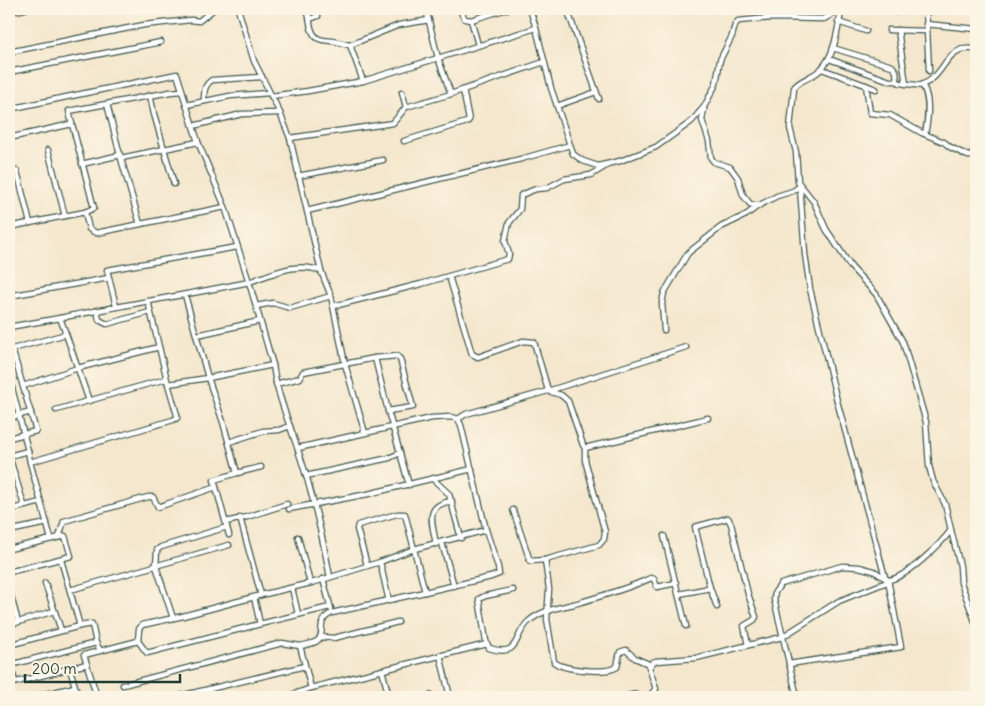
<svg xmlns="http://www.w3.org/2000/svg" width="985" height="706" font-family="Delius,sans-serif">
<rect width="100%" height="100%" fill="#fcf5e5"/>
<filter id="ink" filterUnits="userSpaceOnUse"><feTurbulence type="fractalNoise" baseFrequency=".02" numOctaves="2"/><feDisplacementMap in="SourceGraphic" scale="10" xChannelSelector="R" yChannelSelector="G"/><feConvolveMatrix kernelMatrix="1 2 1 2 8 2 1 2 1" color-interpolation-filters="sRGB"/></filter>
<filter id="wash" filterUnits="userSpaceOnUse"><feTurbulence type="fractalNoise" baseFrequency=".0096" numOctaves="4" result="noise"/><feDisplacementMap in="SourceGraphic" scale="20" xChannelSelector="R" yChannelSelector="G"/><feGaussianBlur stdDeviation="1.12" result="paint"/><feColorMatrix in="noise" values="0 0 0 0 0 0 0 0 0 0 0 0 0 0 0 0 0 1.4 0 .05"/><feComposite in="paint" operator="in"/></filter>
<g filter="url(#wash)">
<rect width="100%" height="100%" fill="#f4e7cd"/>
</g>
<g filter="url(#ink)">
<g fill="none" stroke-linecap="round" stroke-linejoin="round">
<defs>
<g id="minor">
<path d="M306 9C310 15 309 21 311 28 315 41 322 40 333 41 339 42 344 44 350 45"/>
<path d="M459 9 465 19 471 20 507 9"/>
<path d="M567 9 599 99"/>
<path d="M888 9 896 12"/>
<path d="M926 9 929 71"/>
<path d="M9 12 25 9"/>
<path d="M310 19 318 16 316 9"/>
<path d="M471 20 478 45"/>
<path d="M838 22 866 31"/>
<path d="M926 24 976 29"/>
<path d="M536 28 551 88 573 154 583 161 598 166 620 161 656 147 691 122 704 107 716 84 720 60 732 36 735 25 738 21 771 18 824 19 831 15 834 9"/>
<path d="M889 30 927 31"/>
<path d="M898 30 906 84"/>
<path d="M833 48 892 66 896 71 897 81 900 83 923 86C930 99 928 120 925 134"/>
<path d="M9 52 144 25 191 20 199 21 214 9"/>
<path d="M829 59 890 81H897"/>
<path d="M822 69 876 89"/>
<path d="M9 72 161 42"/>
<path d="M363 81 536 28 530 9"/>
<path d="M866 85 870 113 890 115 922 133 944 142 950 147 968 156H972L976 143"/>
<path d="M921 85C942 78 943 57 960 50 964 48 972 49 976 49"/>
<path d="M402 92 406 107 451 94 438 58 426 9"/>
<path d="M451 94 544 62"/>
<path d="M150 95 154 114 174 184"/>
<path d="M271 96 308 91 363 81 350 45 399 25 429 20"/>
<path d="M204 101C204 92 204 85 212 80L262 77"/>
<path d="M107 104 120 155"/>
<path d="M186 105 230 96 269 93"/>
<path d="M557 106 596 92"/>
<path d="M9 109 177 74 183 93"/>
<path d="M704 109 702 120 709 141 711 158 714 162 730 167 738 178 743 195 750 204 758 206 777 196 793 191 800 186"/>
<path d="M280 113 290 138 321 271"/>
<path d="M72 124 69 111 170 92 182 91 198 142 121 158"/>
<path d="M193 126 242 114 280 113 254 61 238 9"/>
<path d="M9 138 72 124 94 208 85 212"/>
<path d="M290 138 393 123 406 107"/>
<path d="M404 141 467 122 469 120 463 90"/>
<path d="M198 142 225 207"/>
<path d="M48 150 65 216"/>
<path d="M82 164 120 155 140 224"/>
<path d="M17 171 30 223"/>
<path d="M298 176 383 160"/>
<path d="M800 188 805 254 810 289 837 401 885 577"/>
<path d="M307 211 521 159 570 145"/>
<path d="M9 227 85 212 89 229 96 233 225 207 249 282C186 295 123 305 60 318"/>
<path d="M449 276 472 354 478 357 523 341 534 342 547 387 548 391 561 395 568 401 583 445 585 448 708 418"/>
<path d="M9 296 109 278"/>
<path d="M148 301 159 347"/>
<path d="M116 306 107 270 237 247"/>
<path d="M256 306 273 303 290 308 331 296"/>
<path d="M334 306 421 284 508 259 509 254 505 241 509 223 520 209 521 195 536 189 547 188 564 179 591 175 606 166"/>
<path d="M97 310 99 320 107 324 150 312"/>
<path d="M9 327 60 318 66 334 9 350"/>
<path d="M664 330 662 303 664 293 688 253 721 227 746 215 758 206"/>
<path d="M66 334 89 401"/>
<path d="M197 335 260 321"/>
<path d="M375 358 397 356 400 359 413 407 388 411"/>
<path d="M273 365 249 282C272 274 297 261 321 271L331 296 345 364 365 433"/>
<path d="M9 376 28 451"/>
<path d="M168 384 208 378 185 295"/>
<path d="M276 384 300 378 303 372 375 358 388 411 400 453 389 458 306 476"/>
<path d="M23 386 78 368 159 347 168 384 177 415V418L173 420 30 462 51 539"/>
<path d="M56 410 166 379"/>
<path d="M9 418 31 412"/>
<path d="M458 419 466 414 548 391 686 347"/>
<path d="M9 438 36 431 12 349"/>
<path d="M229 442 263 431 279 430 290 426"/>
<path d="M400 453 409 485"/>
<path d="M9 456 24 505"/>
<path d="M9 456 28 451 30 462"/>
<path d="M237 473 261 467"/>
<path d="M433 479 449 494 461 538"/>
<path d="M289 509 368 494 472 469"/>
<path d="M9 510 41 502"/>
<path d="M513 510 530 561 545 560 599 545 604 539 605 532 585 460V448"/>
<path d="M226 522 247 517 287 504"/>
<path d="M951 530 960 566 961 583 976 624"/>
<path d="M9 531 47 523"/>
<path d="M229 535 214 480 237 473 223 422 208 378 273 365C277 395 289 422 298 450 312 491 322 534 330 577"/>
<path d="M664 536 686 626"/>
<path d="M59 537 64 521 148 497H153L158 507 216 487"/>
<path d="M298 537 310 583"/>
<path d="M442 543 454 586"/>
<path d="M436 544C432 522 424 505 452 501"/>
<path d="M9 549 65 536 71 556 9 572"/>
<path d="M61 560 80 626 92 624 96 643 100 650"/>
<path d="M545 560 549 589 547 619 554 662C564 670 606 674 617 667L620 652 626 650 635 658 651 665"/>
<path d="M380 562 389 601"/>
<path d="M367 565 357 529 358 525 397 514H405L425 592"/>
<path d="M323 579 331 609"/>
<path d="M45 583 61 630"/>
<path d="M292 588 298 614"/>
<path d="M9 589 18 622"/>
<path d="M70 590 229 545"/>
<path d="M513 590 485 596 479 599 486 641 489 648C521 658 513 636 528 622 541 610 558 608 574 604 599 597 627 589 651 578L654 579 657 587 676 583"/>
<path d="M679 594 710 588"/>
<path d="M261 595 315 582 380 562 414 549 486 530 461 425 458 419 451 417 432 418 298 448"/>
<path d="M717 607 710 588 695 527 728 518 731 524 748 594 756 617 754 620 744 626 748 645"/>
<path d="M173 618 156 566 157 550 161 547 227 527"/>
<path d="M260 624 330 607"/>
<path d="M9 625 54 611"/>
<path d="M320 637 334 638 398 622"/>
<path d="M138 641 139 629 142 625 183 616 254 597"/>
<path d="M9 645 80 626"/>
<path d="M440 655 450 697"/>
<path d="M9 659 15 682"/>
<path d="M10 665 96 643"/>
<path d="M70 669 78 697"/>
<path d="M382 670 389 697"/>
<path d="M9 684 87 664"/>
<path d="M123 685 282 643 300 646"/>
<path d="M311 688 487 644"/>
<path d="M431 695V697"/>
<path d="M33 697 75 687"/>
<path d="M97 697 84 655 138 641 147 653 260 624 254 597 261 595 240 518"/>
<path d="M176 697 305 666"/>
<path d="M275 697 286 696"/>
<path d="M286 697 311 688 300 646C305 645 312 644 317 641 327 635 314 621 332 613L491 577 499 574 498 567 486 530"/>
<path d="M622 697 637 694 646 697"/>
<path d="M648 697 656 689 649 667 653 662 656 661 696 658 782 637 839 601 887 582 888 580 901 647 789 664"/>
<path d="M797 697 774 599 775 592 781 584 842 566 859 567 874 571 888 580C905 579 941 544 951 530L945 504 933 481 929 466 926 422 903 342 876 294 851 267 826 229 814 202 798 182 796 152 790 128 794 88C798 80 815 77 822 68 836 53 837 28 842 9"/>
</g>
</defs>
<use href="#minor" stroke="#3f564b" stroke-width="7"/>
<use href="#minor" stroke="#fff" stroke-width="4.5"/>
</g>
</g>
<rect width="985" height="706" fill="none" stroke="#fcf5e5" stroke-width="30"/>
<path d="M25 674v8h155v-8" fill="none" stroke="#1f3d34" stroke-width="2.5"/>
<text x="32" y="674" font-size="15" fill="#1f3d34" stroke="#fcf5e5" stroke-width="4" paint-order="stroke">200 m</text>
</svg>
